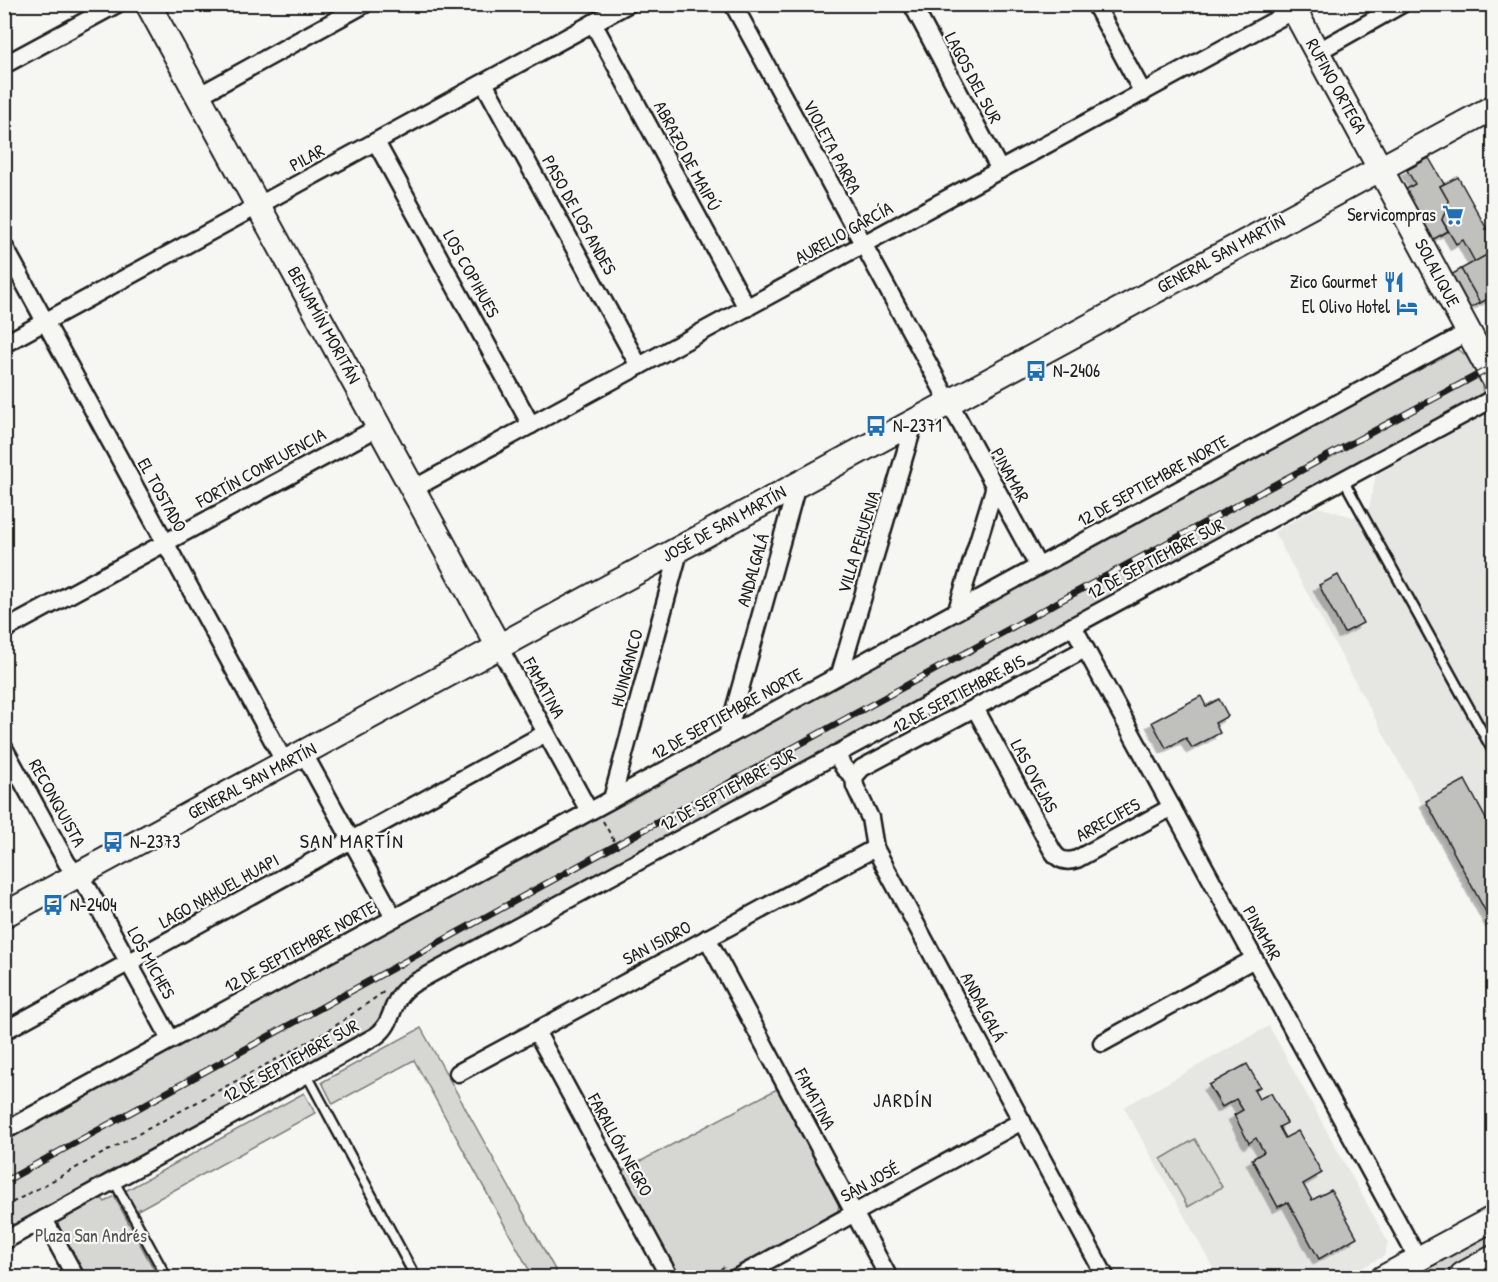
<svg xmlns="http://www.w3.org/2000/svg" width="1498" height="1282" font-family="'Patrick Hand',sans-serif">
<defs>
<filter id="shadow"><feDropShadow dx="-5.5" dy="5.5" stdDeviation="0" flood-color="#0004"/></filter>
</defs>
<rect width="100%" height="100%" fill="#f6f6f2"/>
<filter id="ink" filterUnits="userSpaceOnUse"><feTurbulence type="fractalNoise" baseFrequency=".0167" numOctaves="2"/><feDisplacementMap in="SourceGraphic" scale="12" xChannelSelector="R" yChannelSelector="G"/><feConvolveMatrix kernelMatrix="1 2 1 2 8 2 1 2 1" color-interpolation-filters="sRGB"/></filter>
<g filter="url(#ink)">
<g fill="#e6e6e2">
<path d="M1481 417 1494 422 1493 935 1274 532 1318 507 1353 517 1369 508 1376 475Z"/>
<path d="M1269 1026 1388 1242 1384 1256 1344 1277H1218L1124 1107Z"/>
</g>
<g fill="#d6d6d2" stroke="#797977" stroke-width="1.5">
<path d="M1456 349C1468 352 1486 383 1482 396L407 983 376 1028 5 1233V1141Z"/>
<path d="M421 1028 559 1277H533L414 1060 333 1104 322 1082Z"/>
<path d="M777 1089 837 1199C841 1208 838 1214 831 1219L723 1277H680L622 1171Z"/>
<path d="M304 1093 315 1113 136 1211 125 1191Z"/>
<path d="M1195 1139 1222 1187 1188 1207 1161 1159Z"/>
<path d="M114 1196 158 1277H81L55 1225 56 1223 101 1197 105 1202Z"/>
<path d="M1493 1226V1245L1435 1277 1398 1278Z"/>
</g>
<g fill="#c0c0bd" stroke="#1c1c1c" stroke-width="1.5" filter="url(#shadow)">
<path d="M1429 158 1444 184 1440 186 1449 202 1442 220 1448 231 1432 240 1405 190 1415 184 1407 170Z"/>
<path d="M1458 177 1494 242V251L1475 262 1463 240 1456 244 1442 220 1449 202 1440 186Z"/>
<path d="M1494 251V296L1480 303 1461 269Z"/>
<path d="M1461 269 1480 303 1469 309 1451 275Z"/>
<path d="M1338 575 1363 623 1344 633 1319 585Z"/>
<path d="M1201 696 1206 706 1219 699 1228 716 1215 723 1220 733 1192 748 1186 738 1166 748 1152 722Z"/>
<path d="M1465 780 1494 834V927L1426 801Z"/>
<path d="M1247 1064 1260 1087 1254 1090 1259 1099 1271 1093 1287 1123 1279 1127 1285 1138 1298 1131 1322 1173 1303 1184 1312 1200 1331 1190 1357 1237 1319 1259 1288 1202 1278 1207 1252 1159 1264 1152 1256 1138 1249 1143 1234 1115 1243 1110 1236 1099 1222 1107 1209 1085Z"/>
</g>
<g fill="none" stroke-linecap="round" stroke-linejoin="round">
<defs>
<g id="lane">
<path d="M1478 346 1494 338"/>
<path d="M1343 479 1494 753"/>
<path d="M307 1075 416 1278"/>
<path d="M114 1181 167 1278"/>
</g>
<g id="street">
<path d="M733 4 1038 566"/>
<path d="M912 4 1000 170"/>
<path d="M1095 4 1143 93"/>
<path d="M593 23 747 308"/>
<path d="M1317 52 1402 4"/>
<path d="M4 65 117 4"/>
<path d="M484 83 639 366"/>
<path d="M198 96 365 4"/>
<path d="M376 142 531 425"/>
<path d="M4 246 285 763"/>
<path d="M4 344 628 4"/>
<path d="M413 489 1294 10"/>
<path d="M957 610 995 486"/>
<path d="M1073 626 1418 1259"/>
<path d="M4 630 379 427"/>
<path d="M499 647 589 811"/>
<path d="M840 674 915 420"/>
<path d="M975 708 1052 850C1058 860 1065 863 1077 859L1172 807"/>
<path d="M727 736 797 485"/>
<path d="M4 748 67 863 89 890 171 1040"/>
<path d="M303 752 394 918"/>
<path d="M836 754 844 768 854 777 855 786 870 818 875 848 1106 1278"/>
<path d="M854 777 862 768 1085 649"/>
<path d="M612 799 680 548"/>
<path d="M707 938 889 1278"/>
<path d="M4 1031 546 733"/>
<path d="M536 1031 670 1278"/>
<path d="M1102 1043 1254 959"/>
<path d="M458 1073 875 848"/>
<path d="M4 1131 1468 332"/>
<path d="M44 1219 76 1278"/>
<path d="M4 1241 376 1036C397 1021 387 1000 414 983L1494 398"/>
<path d="M736 1278 1022 1121"/>
</g>
<g id="secondary">
<path d="M148 4 499 647"/>
<path d="M1291 4 1494 379"/>
<path d="M4 915 1494 107"/>
<path d="M1383 1278 1494 1218"/>
</g>
<path id="highway" d="M1465 1278 1494 1262"/>
</defs>
<use href="#lane" stroke="#1c1c1c" stroke-width="13"/>
<use href="#street" stroke="#1c1c1c" stroke-width="21"/>
<use href="#secondary" stroke="#1c1c1c" stroke-width="28"/>
<use href="#highway" stroke="#1c1c1c" stroke-width="36"/>
<g stroke="#1c1c1c" stroke-width="2" stroke-dasharray="4.5 4.5" stroke-linecap="butt">
<path d="M603 821 620 852"/>
<path d="M4 1207 328 1031 385 991"/>
<path d="M705 1278 724 1267"/>
</g>
<use href="#lane" stroke="#f6f6f2" stroke-width="8"/>
<use href="#street" stroke="#f6f6f2" stroke-width="16"/>
<use href="#secondary" stroke="#f6f6f2" stroke-width="24"/>
<use href="#highway" stroke="#f6f6f2" stroke-width="32"/>
<defs>
<path id="rail" d="M4 1182 1058 602 1494 366"/>
</defs>
<use href="#rail" stroke="#1c1c1c" stroke-width="7"/>
<use href="#rail" stroke="#f6f6f2" stroke-width="4.5" stroke-dasharray="14" stroke-linecap="butt"/>
</g>
</g>
<defs>
<symbol id="supermarket-bare" viewBox="-9 -9 18 18"><path d="M-6-5.5h2.5l.6 2H6L4.5 2H-2.5L-4.4-4H-6ZM-1.5 3.2a1.3 1.3 0 1 0 .1 0ZM3 3.2a1.3 1.3 0 1 0 .1 0Z" fill="#1f6fb2" stroke="#f6f6f2" stroke-width="2.5" paint-order="stroke"/></symbol>
<symbol id="restaurant-bare" viewBox="-9 -9 18 18"><path d="M-5-6h1v4h1v-4h1v4h1v-4h1v5L-1.5 .5V6h-2V.5L-5-1ZM5-6V6H3V1.5H1.5Q1.5-4 5-6Z" fill="#1f6fb2" stroke="#f6f6f2" stroke-width="2.5" paint-order="stroke"/></symbol>
<symbol id="hotel-bare" viewBox="-9 -9 18 18"><path d="M-6-4.5h1.5V1H6V5H4.5V3h-9V5H-6ZM-4 0a1.8 1.8 0 1 1 3.6 0ZM.5 0V-2.5h3Q6-2.5 6 0Z" fill="#1f6fb2" stroke="#f6f6f2" stroke-width="2.5" paint-order="stroke"/></symbol>
<symbol id="bus-bare" viewBox="-9 -9 18 18"><path d="M-5-6H5V4H4V6H2V4H-2V6H-4V4H-5ZM-3.5-4V0h7V-4ZM-3.5 1.2v1.5H-2V1.2ZM2 1.2v1.5H3.5V1.2Z" fill="#1f6fb2" stroke="#f6f6f2" stroke-width="2.5" paint-order="stroke"/></symbol>
</defs>
<g fill-rule="evenodd">
<use href="#supermarket-bare" x="1438" y="200" width="30" height="30"/>
<use href="#restaurant-bare" x="1379" y="267" width="30" height="30"/>
<use href="#hotel-bare" x="1392" y="292" width="30" height="30"/>
<use href="#bus-bare" x="1021" y="356" width="30" height="30"/>
<use href="#bus-bare" x="861" y="411" width="30" height="30"/>
<use href="#bus-bare" x="98" y="827" width="30" height="30"/>
<use href="#bus-bare" x="38" y="890" width="30" height="30"/>
</g>
<g text-anchor="middle" stroke-width="4.5" stroke-linejoin="round" paint-order="stroke">
<g font-size="18" fill="#1c1c1c" stroke="#f6f6f2">
<text transform="translate(973 78) rotate(62)" y="6">LAGOS DEL SUR</text>
<text transform="translate(1336 86) rotate(61)" y="6">RUFINO ORTEGA</text>
<text transform="translate(832 147) rotate(62)" y="6">VIOLETA PARRA</text>
<text transform="translate(687 156) rotate(62)" y="6">ABRAZO DE MAIPÚ</text>
<text transform="translate(307 158) rotate(-29)" y="6">PILAR</text>
<text transform="translate(579 215) rotate(61)" y="6">PASO DE LOS ANDES</text>
<text transform="translate(844 233) rotate(-29)" y="6">AURELIO GARCÍA</text>
<text transform="translate(1221 254) rotate(-29)" y="6">GENERAL SAN MARTÍN</text>
<text transform="translate(1437 273) rotate(62)" y="6">SOLALIQUE</text>
<text transform="translate(471 274) rotate(61)" y="6">LOS COPIHUES</text>
<text transform="translate(324 325) rotate(61)" y="6">BENJAMÍN MORITÁN</text>
<text transform="translate(261 468) rotate(-29)" y="6">FORTÍN CONFLUENCIA</text>
<text transform="translate(1010 475) rotate(61)" y="6">PINAMAR</text>
<text transform="translate(1153 481) rotate(-29)" y="6">12 DE SEPTIEMBRE NORTE</text>
<text transform="translate(162 495) rotate(61)" y="6">EL TOSTADO</text>
<text transform="translate(724 524) rotate(-29)" y="6">JOSÉ DE SAN MARTÍN</text>
<text transform="translate(859 542) rotate(-73)" y="6">VILLA PEHUENIA</text>
<text transform="translate(1156 559) rotate(-28)" y="6">12 DE SEPTIEMBRE SUR</text>
<text transform="translate(753 570) rotate(-74)" y="6">ANDALGALÁ</text>
<text transform="translate(627 668) rotate(-75)" y="6">HUINGANCO</text>
<text transform="translate(544 688) rotate(61)" y="6">FAMATINA</text>
<text transform="translate(959 694) rotate(-28)" y="6">12 DE SEPTIEMBRE BIS</text>
<text transform="translate(727 714) rotate(-29)" y="6">12 DE SEPTIEMBRE NORTE</text>
<text transform="translate(1034 776) rotate(62)" y="6">LAS OVEJAS</text>
<text transform="translate(252 781) rotate(-28)" y="6">GENERAL SAN MARTÍN</text>
<text transform="translate(728 790) rotate(-29)" y="6">12 DE SEPTIEMBRE SUR</text>
<text transform="translate(57 803) rotate(61)" y="6">RECONQUISTA</text>
<text transform="translate(1108 820) rotate(-29)" y="6">ARRECIFES</text>
<text transform="translate(219 891) rotate(-29)" y="6">LAGO NAHUEL HUAPI</text>
<text transform="translate(1262 933) rotate(61)" y="6">PINAMAR</text>
<text transform="translate(657 943) rotate(-28)" y="6">SAN ISIDRO</text>
<text transform="translate(300 947) rotate(-29)" y="6">12 DE SEPTIEMBRE NORTE</text>
<text transform="translate(151 963) rotate(61)" y="6">LOS MICHES</text>
<text transform="translate(983 1007) rotate(62)" y="6">ANDALGALÁ</text>
<text transform="translate(291 1061) rotate(-29)" y="6">12 DE SEPTIEMBRE SUR</text>
<text transform="translate(815 1099) rotate(62)" y="6">FAMATINA</text>
<text transform="translate(620 1145) rotate(61)" y="6">FARALLÓN NEGRO</text>
<text transform="translate(870 1182) rotate(-29)" y="6">SAN JOSÉ</text>
</g>
<g font-size="18" fill="#1c1c1c" stroke="#f6f6f2" text-anchor="start">
<text x="1436" y="221" text-anchor="end">Servicompras</text>
<text x="1377" y="288" text-anchor="end">Zico Gourmet</text>
<text x="1390" y="313" text-anchor="end">El Olivo Hotel</text>
<text x="1053" y="377">N-2406</text>
<text x="893" y="432">N-2371</text>
<text x="130" y="848">N-2373</text>
<text x="70" y="911">N-2404</text>
</g>
<g font-size="18" fill="#545453" stroke="#f6f6f2">
<text x="91" y="1242">Plaza San Andrés</text>
</g>
<g font-size="20" letter-spacing="1.5" fill="#1c1c1c" stroke="#f6f6f2">
<text x="352" y="848">SAN MARTÍN</text>
<text x="903" y="1107">JARDÍN</text>
</g>
</g>
<rect width="1498" height="1282" fill="none" stroke="#f6f6f2" stroke-width="24"/>
<rect x="12" y="12" width="1474" height="1258" fill="none" stroke="#1c1c1c" stroke-width="2" filter="url(#ink)"/>
</svg>
